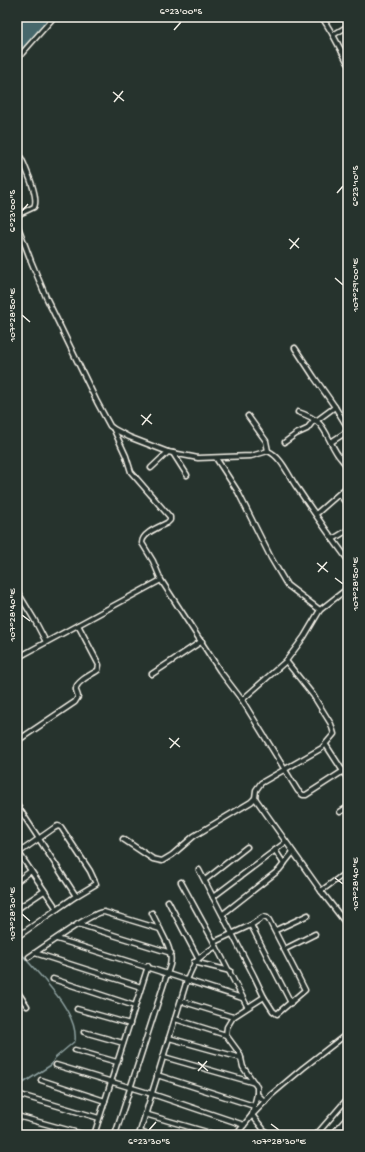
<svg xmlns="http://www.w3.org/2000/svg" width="365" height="1152" font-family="'Gochi Hand',sans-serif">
<rect width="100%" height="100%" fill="#26332d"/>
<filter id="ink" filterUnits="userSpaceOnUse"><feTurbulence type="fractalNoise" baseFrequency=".025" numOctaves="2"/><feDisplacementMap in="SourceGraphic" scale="8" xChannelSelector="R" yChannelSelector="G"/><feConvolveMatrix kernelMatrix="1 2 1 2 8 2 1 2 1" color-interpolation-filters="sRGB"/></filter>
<g filter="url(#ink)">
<path fill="#46686c" stroke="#8c9f9e" d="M17 17H54L17 57Z"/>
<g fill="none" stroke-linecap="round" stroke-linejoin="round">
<path stroke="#8c9f9e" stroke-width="1.5" d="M17 948C34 972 79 1009 75 1041L55 1058 51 1065 17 1087"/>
<defs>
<g id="street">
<path d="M322 17 333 35"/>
<path d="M348 26 333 35 348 63"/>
<path d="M342 52 348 48"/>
<path d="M17 59 54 17"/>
<path d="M17 150C23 161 40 197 34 207L19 214 17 217"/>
<path d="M17 224 31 261 46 297 97 402 110 426 114 429 129 437 168 452 198 458 251 456 268 451C282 457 289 477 298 489 314 513 331 537 348 560"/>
<path d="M295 348 314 377 335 407 316 421"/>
<path d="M335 407 348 428"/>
<path d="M298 412C327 421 324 434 338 455 341 459 345 463 348 468"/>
<path d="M248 416 266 441 268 451"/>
<path d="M114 430 126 456 131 472 170 517V520L167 523C159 527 142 533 142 543L153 561 161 580"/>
<path d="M285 442 296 434 307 429 314 420"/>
<path d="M331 442 348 431"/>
<path d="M173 453 187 475"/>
<path d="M216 458 238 492 271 558 287 585 320 610"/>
<path d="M151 468 168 452"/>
<path d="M341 496 348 506"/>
<path d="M316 514 348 486"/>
<path d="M333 539 348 530"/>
<path d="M17 591 34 619 46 642"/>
<path d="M17 658 161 580 220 671 242 700 298 791 303 795H306L348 768"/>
<path d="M152 674 202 641"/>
<path d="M242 700 286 661"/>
<path d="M17 741 75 702 78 697C78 694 75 691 76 688 77 681 93 674 98 670L99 665 78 625"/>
<path d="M326 745 348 779"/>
<path d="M17 758V764"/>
<path d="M255 798 321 891 348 926"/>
<path d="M17 805 76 896"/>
<path d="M340 812 348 807"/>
<path d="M123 839 153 859 162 861 172 855 194 836 251 802 255 798 256 790 261 783 322 748 334 734 331 724 313 695 286 661 304 637 320 610 348 588"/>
<path d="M275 850 284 864"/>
<path d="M17 854 54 828 58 826 61 827 90 871 96 884 76 896 57 909"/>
<path d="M199 870 254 976 264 997 233 1017 227 1027 226 1035 240 1054 243 1067 257 1087V1094L252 1115 236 1135"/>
<path d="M205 880 247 847"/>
<path d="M17 881 31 871"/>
<path d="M321 891 348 871"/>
<path d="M213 897 286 842"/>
<path d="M168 901 198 958"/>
<path d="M17 909 44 891"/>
<path d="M152 913 160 929"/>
<path d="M223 914 279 870 293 852"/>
<path d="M78 924 171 953"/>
<path d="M251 925 291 1003"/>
<path d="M276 930 308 915"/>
<path d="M17 937 57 909 19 853"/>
<path d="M57 939C119 958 180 978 242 998"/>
<path d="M214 942 251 925 263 917 267 918 269 920 305 990 277 1014 273 1011 264 997"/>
<path d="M216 946 247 1006"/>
<path d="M285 949 315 934"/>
<path d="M35 953 141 987"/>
<path d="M29 957C43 948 93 911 104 912L160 929C166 941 173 952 170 965L115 1135"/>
<path d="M194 962 230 971"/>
<path d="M53 979 135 1006"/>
<path d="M17 991 27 1006"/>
<path d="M181 1001 233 1017"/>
<path d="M77 1009 130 1024"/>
<path d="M175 1019 226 1035"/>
<path d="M84 1032 123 1043"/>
<path d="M169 1038 241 1058"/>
<path d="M75 1050 117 1062"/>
<path d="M164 1057 255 1083"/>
<path d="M56 1065 152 1094 244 1125"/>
<path d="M157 1075 254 1106"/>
<path d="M41 1080 105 1101"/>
<path d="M17 1094 99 1118"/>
<path d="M257 1094 265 1102"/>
<path d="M145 1114 217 1135"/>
<path d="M17 1116 86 1135"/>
<path d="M339 1127 348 1117"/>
<path d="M140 1132 149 1135"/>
<path d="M94 1135 148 966"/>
<path d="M139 1135 187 980C196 958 197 959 216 946L181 882"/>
<path d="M268 1135 252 1115 271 1095 303 1068 348 1033"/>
<path d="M316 1135 348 1098"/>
<path d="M332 1135 339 1127H348"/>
</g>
</defs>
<use href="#street" stroke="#f4f1e8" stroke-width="7"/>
<use href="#street" stroke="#26332d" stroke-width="4"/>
</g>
</g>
<path fill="none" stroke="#f4f1e8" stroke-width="1.5" d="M174 30 181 22M113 92 124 101M114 102 123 91M337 193 343 186M22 211 28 204M289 239 299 248M290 249 299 238M335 278 343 285M22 315 30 322M141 415 152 424M142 425 151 414M317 563 328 572M318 572 327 562M335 578 343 584M22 615 30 621M169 738 180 747M170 748 179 738M335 878 343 884M22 914 30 921M198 1062 208 1071M198 1071 207 1061M271 1124 279 1130M149 1130 156 1122"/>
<rect width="365" height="1152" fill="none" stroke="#26332d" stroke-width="44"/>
<rect x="22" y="22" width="321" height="1108" fill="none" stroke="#f4f1e8" stroke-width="1.5"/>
<g font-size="10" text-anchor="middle" fill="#f4f1e8">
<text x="181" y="14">6°23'00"S</text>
<text transform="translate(354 186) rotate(-90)" y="4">6°23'10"S</text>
<text transform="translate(11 211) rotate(-90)" y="4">6°23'00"S</text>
<text transform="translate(354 285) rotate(-90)" y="4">107°29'00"E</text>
<text transform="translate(11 315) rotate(-90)" y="4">107°28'50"E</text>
<text transform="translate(354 584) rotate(-90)" y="4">107°28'50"E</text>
<text transform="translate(11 615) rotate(-90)" y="4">107°28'40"E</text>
<text transform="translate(354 884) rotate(-90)" y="4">107°28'40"E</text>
<text transform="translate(11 914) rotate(-90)" y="4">107°28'30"E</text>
<text x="149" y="1144">6°23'30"S</text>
<text x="279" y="1144">107°28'30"E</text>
</g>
</svg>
